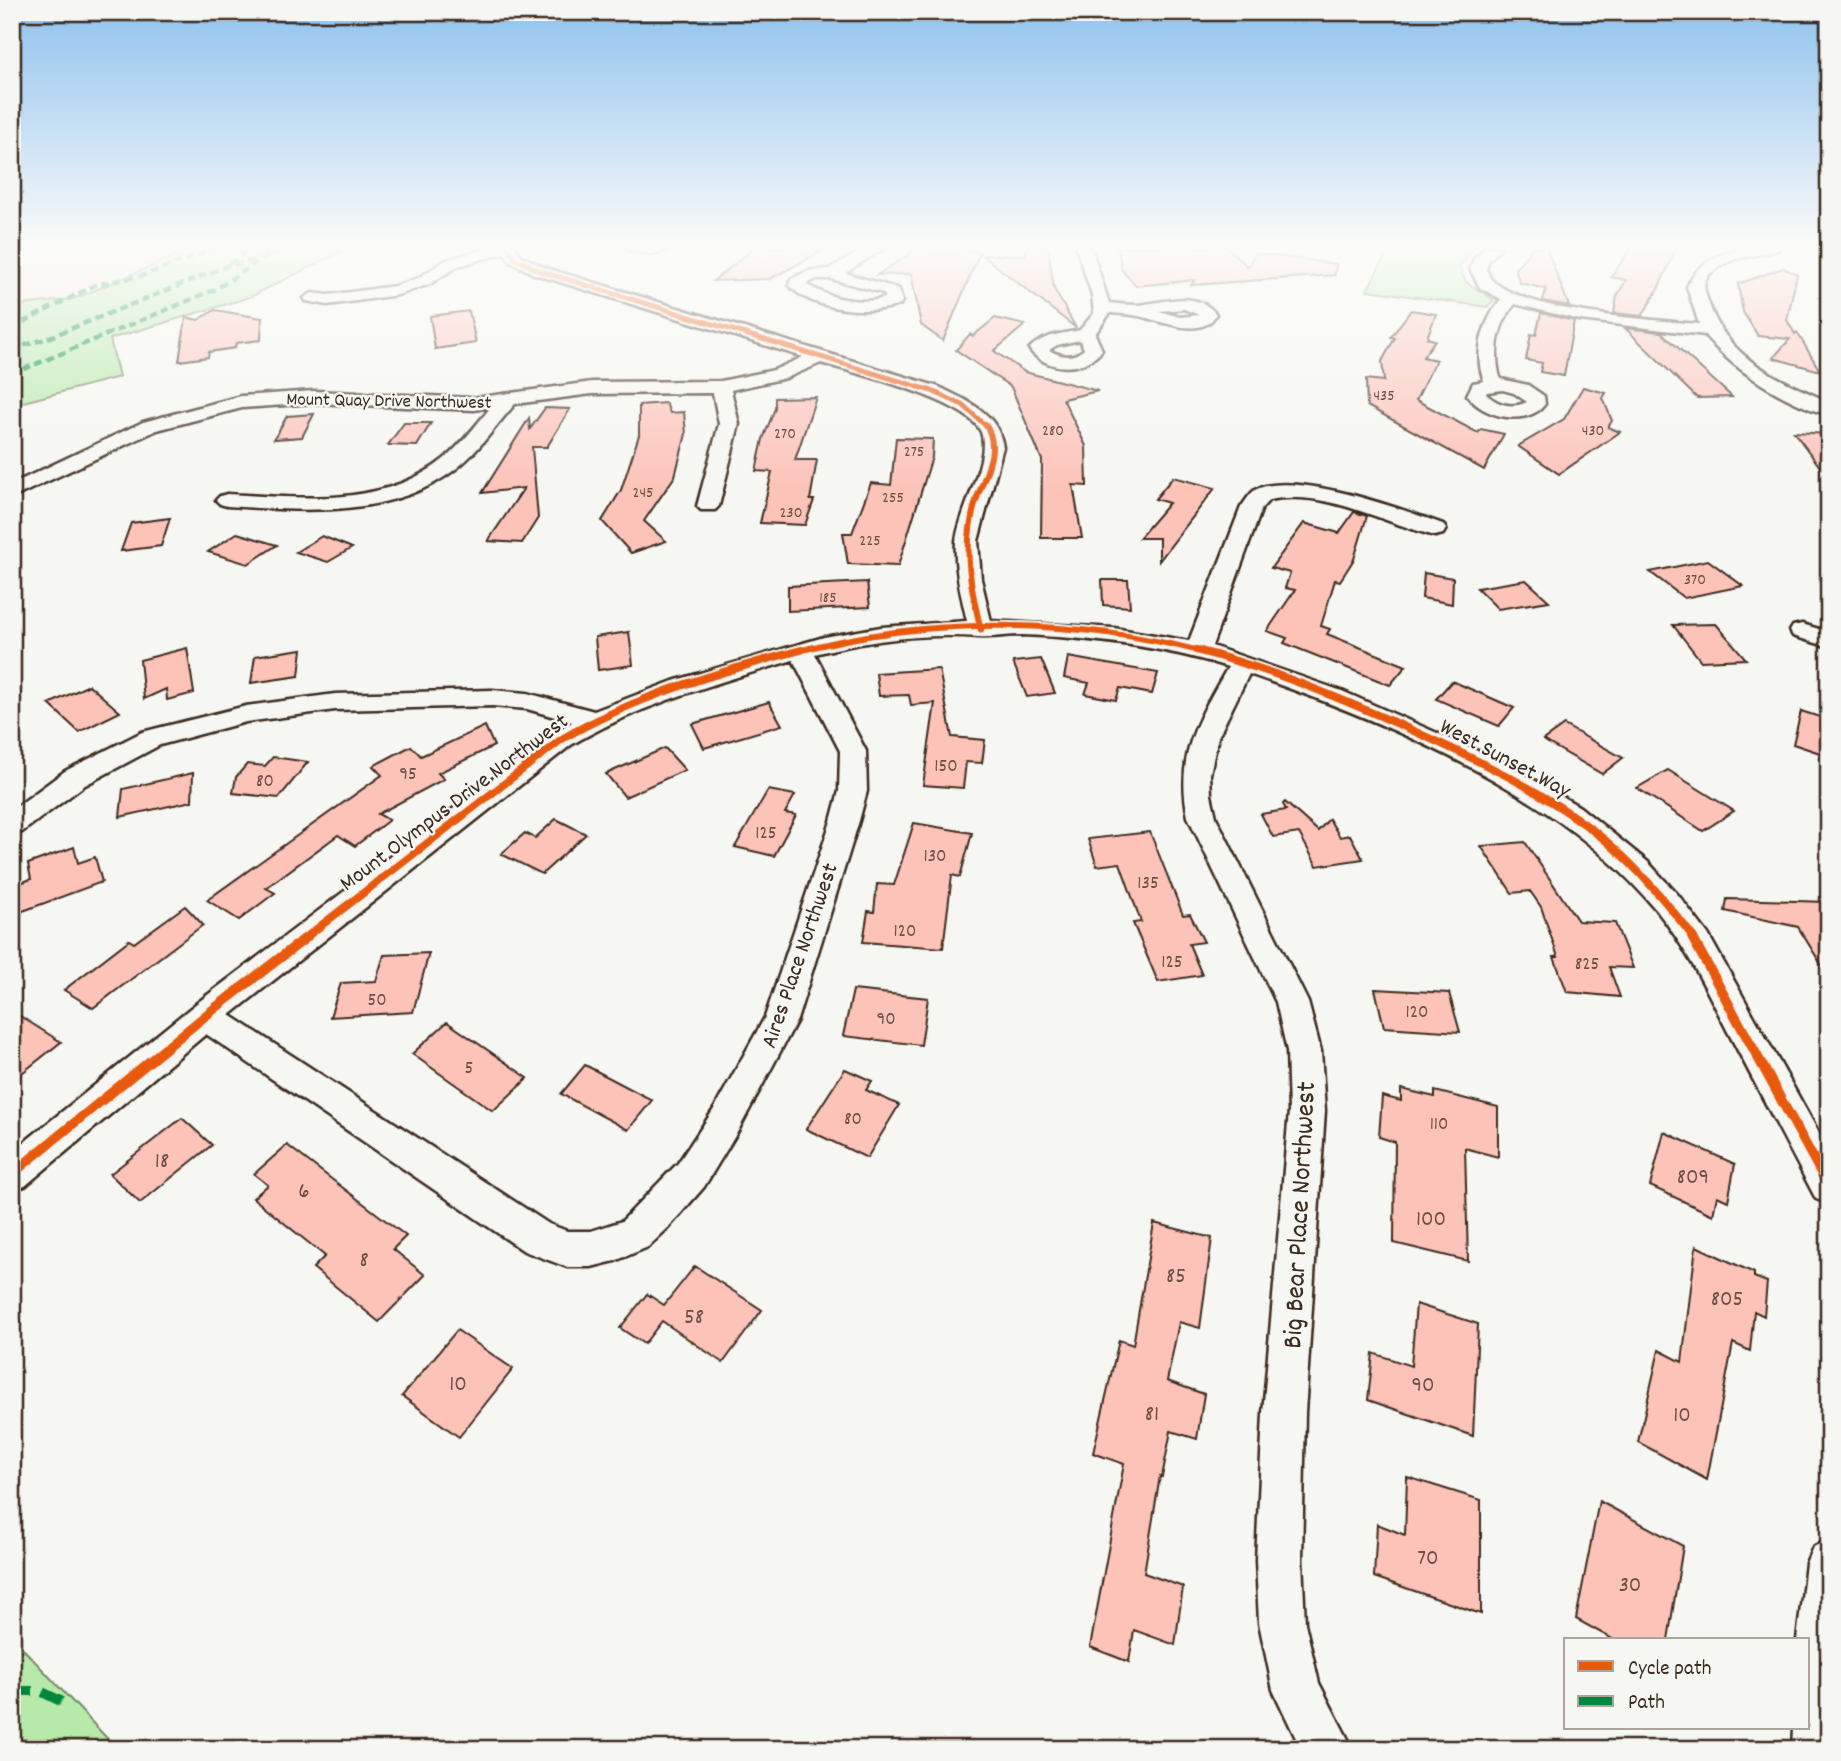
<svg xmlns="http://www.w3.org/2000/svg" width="1841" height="1761" font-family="Dekko,sans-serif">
<rect width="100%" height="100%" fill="#f6f6f2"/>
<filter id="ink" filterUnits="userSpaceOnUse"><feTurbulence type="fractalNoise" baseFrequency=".0143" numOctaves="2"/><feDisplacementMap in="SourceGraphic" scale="14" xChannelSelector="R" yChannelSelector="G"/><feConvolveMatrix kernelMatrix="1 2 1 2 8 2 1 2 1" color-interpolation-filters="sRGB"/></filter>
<g filter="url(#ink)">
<path fill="#f8e6e1" d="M12 247H196L74 299 12 306Z"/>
<g fill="#b6e9aa" stroke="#788a64" stroke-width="2">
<path d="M196 247H350L250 297 110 339 119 377 12 405V306L74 299Z"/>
<path d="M1390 247H1475L1459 267 1466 282 1494 300 1487 307 1367 290Z"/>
<path d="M12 1637 117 1749H12Z"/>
</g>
<g fill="#fdc2b8" stroke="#3b2a1e" stroke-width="2">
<path d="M756 247H830L770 279 713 281Z"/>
<path d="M929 247H957L980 252 943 341 921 325 911 274 877 275 917 249 923 250Z"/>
<path d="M1027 247H1048L1054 289 1076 328 982 255H1025Z"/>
<path d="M1117 247H1227L1248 267 1255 253 1336 264 1335 275 1191 285 1195 280 1136 286 1122 270Z"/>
<path d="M1533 247H1546L1569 306 1543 301 1546 289 1520 283 1515 269Z"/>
<path d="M1632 247H1677L1658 289 1642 316 1614 313 1617 296 1626 280 1611 277Z"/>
<path d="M1783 268 1797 274 1787 320 1795 334 1797 332 1820 371 1773 358 1790 339 1758 336 1743 312 1738 284Z"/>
<path d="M215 310 262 318 261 340 236 343 235 348 209 352 208 357 179 361 186 317 198 320Z"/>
<path d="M1411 310 1436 314 1427 338 1435 340 1423 357 1436 360 1416 400 1478 433 1481 429 1504 434 1484 470 1367 406 1366 379 1384 381 1382 361 1395 338 1391 337Z"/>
<path d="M469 311 476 343 435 349 430 316Z"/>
<path d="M1541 313 1574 321 1564 376 1540 372 1542 363 1526 360 1531 334 1536 335Z"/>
<path d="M995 318 1025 325 994 351 1025 372 1098 391 1063 399 1086 446 1087 486 1073 485 1082 538H1041L1042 460 1011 387 956 350 970 334 973 336Z"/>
<path d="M1625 328 1661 332 1732 397 1697 398Z"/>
<path d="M1583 387 1606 393 1603 398 1612 421 1608 427 1620 432 1559 474 1518 446 1564 419Z"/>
<path d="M816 397 795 460H817L810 500H814L805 525 760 523 772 472 756 471 763 439 775 408V398Z"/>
<path d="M666 403 670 413 684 412 686 434 675 476 644 521 666 541 631 553 602 521 621 490 639 435V405Z"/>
<path d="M545 408 570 409 547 447H532L538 518 522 543 488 541 524 488 482 493 529 418 530 429Z"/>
<path d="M314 414 302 437 274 439 287 416Z"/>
<path d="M404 423H431L417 446 388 445Z"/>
<path d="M1794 432 1829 434V479Z"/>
<path d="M896 438 933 439 932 457 898 566 848 564 843 533H852L871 483 891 485Z"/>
<path d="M1173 477 1215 488 1159 561V538H1139L1169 503 1155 499Z"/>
<path d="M1354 512 1367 516 1354 559 1340 581 1335 580 1321 626 1330 629 1327 634 1406 666 1390 685 1284 643 1287 638 1267 631 1295 590 1285 588 1290 573 1271 568 1304 523 1339 533Z"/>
<path d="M170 518 161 546 121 551 131 523Z"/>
<path d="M237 533 277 545 248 564 208 552Z"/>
<path d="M322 536 352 548 328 562 296 552Z"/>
<path d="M1708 560 1743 586 1684 598 1650 572Z"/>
<path d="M1424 573 1453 578 1452 604 1422 598Z"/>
<path d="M1102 580H1128L1130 607 1103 605Z"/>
<path d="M1526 580 1549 601 1498 609 1477 588Z"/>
<path d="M867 582 870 607 788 611V586Z"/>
<path d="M1716 624 1746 659 1701 661 1673 625Z"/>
<path d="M629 632 633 665 598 670 595 637Z"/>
<path d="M187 648 194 693 167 700 166 689 144 699 140 660Z"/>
<path d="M302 649 299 676 251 683 255 656Z"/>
<path d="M1068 657 1158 673 1152 694 1120 688 1116 700 1085 694 1089 683 1064 678Z"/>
<path d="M1041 659 1055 693 1027 697 1013 662Z"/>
<path d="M939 669 952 737 985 740 982 763 966 762 963 788 923 785 935 703 911 705 909 695 879 696 876 673Z"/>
<path d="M1452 681 1514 708 1499 726 1436 699Z"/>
<path d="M89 685 120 712 79 732 49 704Z"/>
<path d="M769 702 782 725 704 748 692 724Z"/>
<path d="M1801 711 1829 720V756L1793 744Z"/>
<path d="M1564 725 1623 758 1602 774 1543 740Z"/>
<path d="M485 726 494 746 438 773 444 779 378 814 389 820 355 846 338 835 266 888 275 893 239 920 207 900 382 775 373 766 411 746 421 756Z"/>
<path d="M665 748 685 770 625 797 606 774Z"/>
<path d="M273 757 308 762 279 798 233 793 236 777 247 764 265 766Z"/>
<path d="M1668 770 1734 811 1703 831 1637 788Z"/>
<path d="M193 773 192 801 120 817 123 789Z"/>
<path d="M768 790 795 795 785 813 796 815 774 856 735 847Z"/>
<path d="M1285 802 1318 831 1329 819 1340 837 1350 835 1363 859 1317 866 1299 833 1273 837 1261 814 1286 810 1283 804Z"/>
<path d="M556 819 586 834 542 874 501 854 525 833 535 838Z"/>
<path d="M914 823 972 833 960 877 952 875 943 948 863 942 868 911 874 912 877 884 894 885Z"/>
<path d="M1150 832 1183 915 1190 914 1204 942 1189 944 1202 975 1158 982 1133 923 1141 922 1120 863 1097 866 1088 839Z"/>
<path d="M1525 842 1578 921 1615 923 1633 968 1609 967 1620 997 1567 992 1554 957H1558L1541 907 1530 891 1512 893 1481 846Z"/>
<path d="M74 847 78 863 95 857 102 882 12 915V886L31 879 28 864Z"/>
<path d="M1727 899 1829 902V977L1798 927 1725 911Z"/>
<path d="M185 906 203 925 93 1008 64 990 129 940 134 943Z"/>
<path d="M429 953 413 1012 330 1017 341 983 376 981 384 955Z"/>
<path d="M1375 989 1449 993 1460 1032 1384 1027Z"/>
<path d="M853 990 928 998 921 1045 843 1036Z"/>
<path d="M12 1011 61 1042 12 1081Z"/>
<path d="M447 1022 528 1078 493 1111 412 1054Z"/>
<path d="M585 1065 652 1100 628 1130 561 1094Z"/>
<path d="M845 1069 872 1081 866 1090 899 1105 867 1158 806 1129Z"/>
<path d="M1401 1089 1435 1097V1091L1498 1107V1157L1465 1148 1468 1261 1394 1243 1395 1142 1379 1137 1382 1096 1401 1101Z"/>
<path d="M182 1118 212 1145 140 1203 110 1174Z"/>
<path d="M1664 1132 1735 1164 1728 1201 1717 1196 1713 1215 1650 1186Z"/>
<path d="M287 1145 406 1236 393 1249 425 1275 379 1322 313 1268 325 1256 253 1198 268 1185 254 1174Z"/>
<path d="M1154 1223 1212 1238 1200 1328 1179 1322 1167 1381 1204 1394 1197 1439 1171 1431 1162 1477 1160 1476 1144 1573 1183 1587 1175 1645 1134 1630 1129 1662 1090 1647 1124 1464 1093 1453 1119 1340 1133 1345Z"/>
<path d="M1696 1246 1754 1273V1277L1767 1282 1764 1316 1754 1311 1750 1351 1733 1343 1707 1480 1638 1442 1659 1350 1682 1362Z"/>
<path d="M695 1266 762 1310 723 1363 662 1321 644 1344 620 1328 647 1294 664 1305Z"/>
<path d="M1416 1304 1478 1324 1473 1436 1368 1400 1373 1353 1411 1366Z"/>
<path d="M457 1330 513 1369 459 1437 402 1396Z"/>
<path d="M1407 1477 1481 1500V1614L1374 1577 1377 1524 1405 1535Z"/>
<path d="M1599 1501 1683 1546 1668 1640H1614L1576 1619Z"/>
</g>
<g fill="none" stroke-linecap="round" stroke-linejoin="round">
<defs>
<g id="minor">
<path d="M492 247H515L521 256 546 268 939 387C967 401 998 412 1003 447L978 541 981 579 991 621 1114 628 1189 641 1241 507C1245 502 1250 493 1255 490 1292 469 1404 510 1443 524L1446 529 1443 534 1435 536C1381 522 1326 489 1269 500L1262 508 1212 646 1342 691 1505 763 1580 807 1648 862 1679 896 1708 934 1829 1151V1204L1816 1199C1786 1143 1757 1086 1727 1030 1706 989 1686 947 1657 911 1562 794 1389 723 1249 674L1218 737 1210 774 1211 795 1216 817 1308 1002 1321 1051 1325 1111 1305 1413 1302 1560 1305 1623 1319 1683 1353 1749H1301L1273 1690 1259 1623 1256 1560 1263 1413 1289 1111 1287 1051 1276 1002 1188 817C1175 755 1198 719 1228 667 1161 646 1092 638 1022 635 1008 635 993 638 979 637 926 633 867 640 815 654L866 751 867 791 859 821 797 1020 738 1131 704 1187 668 1228 648 1247 615 1261 591 1267H567L524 1251 206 1034 25 1186 12 1191V1152L193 1006 553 733 572 722 527 709 492 706 335 710 246 722 160 745 85 785 22 832 12 835V810L65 771 142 732 246 706 335 694 492 690 527 693 594 711 673 681 824 637 881 627 967 621C961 595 954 568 956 541 959 512 991 458 981 432 968 400 854 373 821 363L786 378 731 390 739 424 719 506 715 510H701L697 506 719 424 713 393 592 394 515 404C496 425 479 451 457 468 392 519 304 511 227 506L220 504 216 500 220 496 227 494C300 498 383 508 444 459 462 444 476 425 491 407L474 410 314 403 242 408 157 430 12 498V484L143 422 241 396 314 391 474 398 592 382 721 381 774 370 803 357 534 274 511 262 504 253 458 266 430 284 398 295 328 305 306 301 304 298 312 293 328 295 395 286 418 278 446 260ZM793 660 840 751 839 791 831 821 765 1017 714 1109 678 1163 622 1221 591 1231H567L549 1224 230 1015 571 745C640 704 718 683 793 660Z"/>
<path d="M626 247H670L667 250 652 254 629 250Z"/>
<path d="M868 247H886L845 273 899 289 902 301 900 305C870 315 811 311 789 285L791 279 808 271 829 269ZM817 279H831L880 292 885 295V298C860 305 828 298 806 284Z"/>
<path d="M1076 247H1091L1109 303C1118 304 1128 305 1137 305 1164 303 1196 289 1216 314 1203 341 1160 320 1138 316 1129 314 1119 314 1110 313L1095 334 1102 350C1085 373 1046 372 1029 349 1042 335 1062 334 1080 330L1094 313 1092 295ZM1184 309 1199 315 1180 317 1159 311ZM1080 340 1084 349C1073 359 1061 357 1049 350L1057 345Z"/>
<path d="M1485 247H1501L1489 260 1486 269C1488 274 1490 279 1494 282 1534 314 1648 319 1699 324L1687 287C1702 250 1745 247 1780 247L1778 250C1757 256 1729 256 1712 272 1701 281 1704 290 1708 301 1727 360 1777 378 1829 402V415C1787 404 1731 369 1705 335L1580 320 1515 304C1498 324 1494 349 1499 374L1501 379 1528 385 1544 396 1545 404C1527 428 1482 417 1467 395L1473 383 1484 381C1473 353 1483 322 1501 299L1480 288 1470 269 1474 259ZM1503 390 1514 393 1527 402C1512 409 1498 405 1486 394L1487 392Z"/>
<path d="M1802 624 1829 632V647L1793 636 1790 631 1793 626Z"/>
<path d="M1829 1540V1749H1792L1793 1728H1808V1640H1797L1806 1563 1813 1547Z"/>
</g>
</defs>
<use href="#minor" stroke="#3b2a1e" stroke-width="5"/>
<use href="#minor" fill="#f6f6f2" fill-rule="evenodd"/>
<g stroke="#00873e" stroke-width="4.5" stroke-dasharray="8 4.5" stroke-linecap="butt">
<path d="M230 264 252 247"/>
<path d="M12 328 95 285 141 276 219 247"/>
<path d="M12 349 45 339 227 266 254 260"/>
<path d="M12 374 214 290 270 254 299 247"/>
</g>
<path stroke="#00873e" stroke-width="10" stroke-dasharray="21 10" stroke-linecap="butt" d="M12 1691H40L65 1703"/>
<defs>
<path id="cycleway-far3" d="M507 247 516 259 540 271 932 391 963 405 986 426"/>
<g id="cycleway-far2">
<path d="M981 630C970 585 962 546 976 501 984 476 1002 448 985 424"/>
<path d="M795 652C924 616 1074 618 1203 652"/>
</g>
<g id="cycleway-far1">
<path d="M1196 650C1265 667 1332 695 1396 723 1469 756 1543 789 1605 840 1639 869 1667 903 1694 938"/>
<path d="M305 938 562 739C635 696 720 672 801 650"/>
</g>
<g id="cycleway">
<path d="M1692 937 1829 1187"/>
<path d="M12 1174 205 1016 307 937"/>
</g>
</defs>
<use href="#cycleway-far3" stroke="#f6f6f2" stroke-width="8"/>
<use href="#cycleway-far2" stroke="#f6f6f2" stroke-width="10"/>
<use href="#cycleway-far1" stroke="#f6f6f2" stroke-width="12"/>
<use href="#cycleway" stroke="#f6f6f2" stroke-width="15"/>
<use href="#cycleway-far3" stroke="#e8590c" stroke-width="5"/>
<use href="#cycleway-far2" stroke="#e8590c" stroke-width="6"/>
<use href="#cycleway-far1" stroke="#e8590c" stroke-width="8"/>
<use href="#cycleway" stroke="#e8590c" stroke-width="10"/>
</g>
</g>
<linearGradient id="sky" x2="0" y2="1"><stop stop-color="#8fc2ee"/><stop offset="0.5" stop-color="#fbfbf9"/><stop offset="1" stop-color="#fbfbf9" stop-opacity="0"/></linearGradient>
<rect width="1841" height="493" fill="url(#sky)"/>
<g text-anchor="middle" stroke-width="5" stroke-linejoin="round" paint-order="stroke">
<g font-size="16" fill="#6c5044">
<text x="1384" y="400">435</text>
<text x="1053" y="435">280</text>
<text x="1593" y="435">430</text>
<text x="785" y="438">270</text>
<text x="914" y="456">275</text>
<text x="643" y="497">245</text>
<text x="893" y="502">255</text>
<text x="791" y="517">230</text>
<text x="870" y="545">225</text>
<text x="1695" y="584">370</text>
<text x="828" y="602">185</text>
</g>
<g font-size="19" fill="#3b2a1e" stroke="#f6f6f2">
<text transform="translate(389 399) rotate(1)" y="7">Mount Quay Drive Northwest</text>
</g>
<g font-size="19" fill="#6c5044">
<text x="946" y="771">150</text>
<text x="408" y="779">95</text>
<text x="265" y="786">80</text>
<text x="766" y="838">125</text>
<text x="935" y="861">130</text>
<text x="1148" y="888">135</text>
<text x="905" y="936">120</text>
<text x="1172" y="967">125</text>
<text x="1587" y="969">825</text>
<text x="377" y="1005">50</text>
<text x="1417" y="1017">120</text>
<text x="886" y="1024">90</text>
<text x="469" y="1073">5</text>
<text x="853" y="1124">80</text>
<text x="1439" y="1129">110</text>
</g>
<g font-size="23" fill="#3b2a1e" stroke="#f6f6f2">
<text transform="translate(1506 757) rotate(28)" y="8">West Sunset Way</text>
<text transform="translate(453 801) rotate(-37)" y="8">Mount Olympus Drive Northwest</text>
<text transform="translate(798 955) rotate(-71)" y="8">Aires Place Northwest</text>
</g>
<g font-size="23" fill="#6c5044">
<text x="162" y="1167">18</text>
<text x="1693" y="1183">809</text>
<text x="304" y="1197">6</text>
<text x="1431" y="1225">100</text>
<text x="364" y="1266">8</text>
<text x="1176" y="1282">85</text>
<text x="1727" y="1305">805</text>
<text x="694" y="1323">58</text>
<text x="458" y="1390">10</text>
<text x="1423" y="1391">90</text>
<text x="1152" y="1420">81</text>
<text x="1682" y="1421">10</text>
<text x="1428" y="1564">70</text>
<text x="1630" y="1591">30</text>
</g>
<g font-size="28" fill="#3b2a1e" stroke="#f6f6f2">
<text transform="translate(1297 1215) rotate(-87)" y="10">Big Bear Place Northwest</text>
</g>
</g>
<rect width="1841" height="1761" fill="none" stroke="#f6f6f2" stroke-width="42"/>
<rect x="21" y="21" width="1799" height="1719" fill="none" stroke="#3b2a1e" stroke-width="2.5" filter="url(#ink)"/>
<rect x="1564" y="1638" width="245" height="91" fill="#f6f6f2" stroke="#aba49d" stroke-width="2"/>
<rect x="1578" y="1661" width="35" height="10" fill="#e8590c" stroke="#aba49d" stroke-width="2"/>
<text x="1628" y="1674" font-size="21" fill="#3b2a1e">Cycle path</text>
<rect x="1578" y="1696" width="35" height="10" fill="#00873e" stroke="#aba49d" stroke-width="2"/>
<text x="1628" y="1708" font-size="21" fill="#3b2a1e">Path</text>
</svg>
